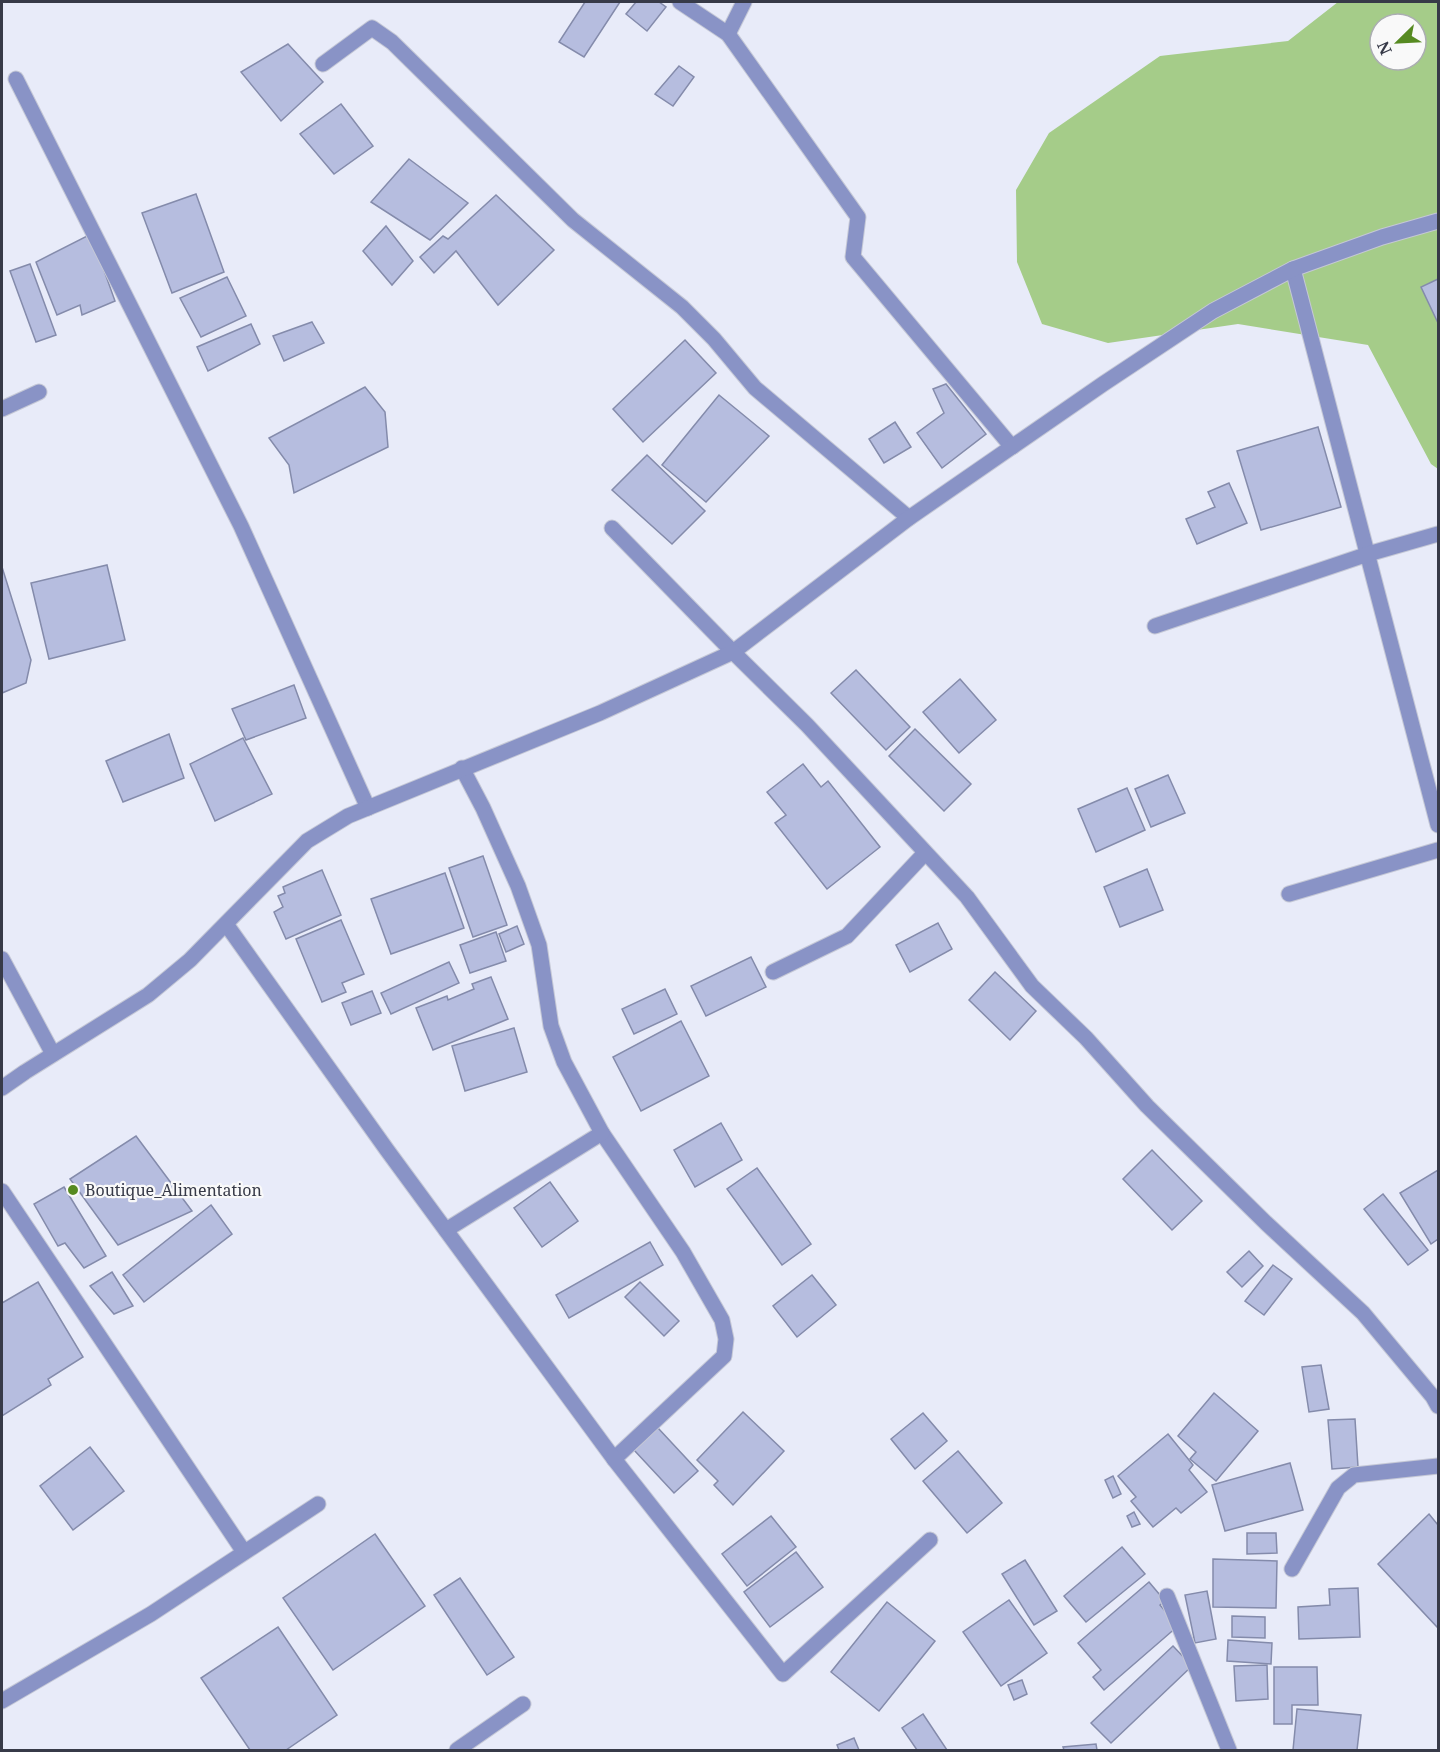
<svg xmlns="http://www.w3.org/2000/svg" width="1440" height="1752" font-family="'Noto Serif',serif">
<rect width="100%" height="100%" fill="#e8ebf9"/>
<path fill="#a5cc89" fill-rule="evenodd" d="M1338 2H1438V469L1431 464 1368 345 1238 324 1108 343 1042 324 1017 262 1016 190 1049 133 1160 56 1288 41ZM1380 24H1416V60H1380Z"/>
<g fill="#b6bddf" stroke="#848bab" stroke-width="1.5">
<path d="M585 2H620L584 57 559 42Z"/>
<path d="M636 2H659L666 7 647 31 626 14Z"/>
<path d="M288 44 323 82 281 121 241 72Z"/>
<path d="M679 66 694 77 673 106 655 94Z"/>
<path d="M341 104 373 146 334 174 300 134Z"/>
<path d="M409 159 468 203 430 240 371 202Z"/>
<path d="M196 194 224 272 172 293 142 213Z"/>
<path d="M496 195 554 250 498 305 456 251 434 273 420 257 443 236 448 239Z"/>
<path d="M386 226 413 261 392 285 363 251Z"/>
<path d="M91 234 115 301 82 315 80 305 57 315 36 262Z"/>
<path d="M30 264 56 335 36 342 10 271Z"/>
<path d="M227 277 246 316 201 337 180 298Z"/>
<path d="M1438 279V323L1421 287Z"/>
<path d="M312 322 324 343 284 361 273 336Z"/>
<path d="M251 324 260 344 208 371 197 347Z"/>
<path d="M685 340 716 373 643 442 613 409Z"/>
<path d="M946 384 986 434 942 468 917 433 944 413 933 389Z"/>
<path d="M365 387 385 412 388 447 294 493 289 465 269 438Z"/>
<path d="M719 395 769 436 706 502 662 465Z"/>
<path d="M895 422 911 447 884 463 869 439Z"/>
<path d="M1318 427 1341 507 1261 530 1237 451Z"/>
<path d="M647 455 705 511 672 544 612 490Z"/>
<path d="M1229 483 1247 523 1197 544 1186 519 1215 507 1208 492Z"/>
<path d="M107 565 125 640 49 659 31 583Z"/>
<path d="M2 567 31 660 26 683 2 693Z"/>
<path d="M856 670 910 727 886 750 831 693Z"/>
<path d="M960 679 996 720 959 753 923 712Z"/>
<path d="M294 685 306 718 246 740 232 709Z"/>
<path d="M915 729 971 784 944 811 889 756Z"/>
<path d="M169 734 184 778 123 802 106 761Z"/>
<path d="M243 738 272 794 215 821 190 764Z"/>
<path d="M803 764 821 787 828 781 880 847 827 889 775 823 786 815 767 792Z"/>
<path d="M1168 775 1185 813 1151 827 1135 789Z"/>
<path d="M1127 788 1145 830 1096 852 1078 809Z"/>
<path d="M483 856 507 925 473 937 449 868Z"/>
<path d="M1147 869 1163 910 1120 927 1104 887Z"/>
<path d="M322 870 341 915 286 939 274 912 283 907 278 896 285 893 283 887Z"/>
<path d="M445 873 464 928 391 954 371 899Z"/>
<path d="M341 920 364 974 342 983 346 992 322 1002 296 939Z"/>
<path d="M938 923 952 949 910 972 896 945Z"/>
<path d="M517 926 524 944 506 952 499 934Z"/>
<path d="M496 932 506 961 470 973 460 945Z"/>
<path d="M751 957 766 987 706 1016 691 986Z"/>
<path d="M449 962 459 983 391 1014 381 993Z"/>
<path d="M995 972 1036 1011 1010 1040 969 1000Z"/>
<path d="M491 977 508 1019 433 1050 416 1008 447 996 448 1000 474 989 472 984Z"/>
<path d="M665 989 677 1014 634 1034 622 1009Z"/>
<path d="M372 991 381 1013 351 1025 342 1003Z"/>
<path d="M681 1021 709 1076 641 1111 613 1057Z"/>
<path d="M514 1028 527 1072 465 1091 452 1046Z"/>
<path d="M721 1123 742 1160 695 1187 674 1150Z"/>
<path d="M136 1136 192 1211 118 1245 70 1179Z"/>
<path d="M1152 1150 1202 1201 1172 1230 1123 1179Z"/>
<path d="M757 1168 811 1244 782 1265 727 1189Z"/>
<path d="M1438 1170V1239L1431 1244 1400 1193Z"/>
<path d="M550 1182 578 1221 542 1247 514 1208Z"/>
<path d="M64 1187 106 1256 84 1268 65 1243 58 1246 34 1204Z"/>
<path d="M1383 1194 1428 1250 1408 1265 1364 1209Z"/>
<path d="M211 1205 232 1234 144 1302 123 1275Z"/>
<path d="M650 1242 663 1265 569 1318 556 1295Z"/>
<path d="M1249 1251 1263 1266 1242 1287 1227 1272Z"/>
<path d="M1273 1265 1292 1279 1264 1315 1245 1301Z"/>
<path d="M112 1272 133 1306 114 1314 90 1286Z"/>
<path d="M812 1275 836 1305 797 1337 773 1306Z"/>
<path d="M38 1282 83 1357 48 1379 51 1385 2 1416V1303Z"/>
<path d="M640 1282 679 1321 664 1336 625 1297Z"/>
<path d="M1321 1365 1329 1409 1309 1412 1302 1367Z"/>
<path d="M1214 1393 1258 1431 1216 1481 1190 1459 1196 1452 1178 1436Z"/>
<path d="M743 1412 784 1451 733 1505 714 1485 718 1481 697 1460Z"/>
<path d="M923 1413 947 1441 915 1469 891 1439Z"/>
<path d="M1355 1419 1358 1467 1332 1469 1328 1420Z"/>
<path d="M658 1428 698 1471 674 1493 634 1450Z"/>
<path d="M1168 1434 1193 1465 1189 1470 1207 1492 1181 1513 1176 1508 1153 1527 1131 1501 1136 1497 1118 1476Z"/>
<path d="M90 1447 124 1491 73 1530 40 1486Z"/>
<path d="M958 1451 1002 1503 967 1533 923 1481Z"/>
<path d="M1290 1463 1303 1510 1225 1531 1212 1485Z"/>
<path d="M1113 1476 1121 1494 1113 1498 1105 1480Z"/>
<path d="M1134 1512 1140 1524 1132 1527 1127 1516Z"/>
<path d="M1429 1514 1438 1525V1628L1378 1564Z"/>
<path d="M771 1516 796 1547 747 1586 722 1554Z"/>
<path d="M1247 1533H1276L1277 1553 1247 1554Z"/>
<path d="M375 1534 425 1606 333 1670 283 1598Z"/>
<path d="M1122 1547 1145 1574 1086 1622 1064 1596Z"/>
<path d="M796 1552 823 1587 770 1627 744 1592Z"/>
<path d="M1213 1559 1277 1561 1276 1608 1213 1607Z"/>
<path d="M1025 1560 1057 1611 1034 1625 1002 1574Z"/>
<path d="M460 1578 514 1657 487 1675 434 1595Z"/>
<path d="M1149 1582 1165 1601 1160 1605 1178 1626 1104 1690 1093 1677 1101 1670 1078 1643Z"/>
<path d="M1358 1588 1360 1637 1299 1639 1298 1607 1330 1605 1329 1589Z"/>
<path d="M1207 1591 1216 1639 1195 1643 1185 1595Z"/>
<path d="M1009 1600 1047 1653 1001 1686 963 1632Z"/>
<path d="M887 1602 935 1641 879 1711 831 1672Z"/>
<path d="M1232 1616 1265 1617V1638L1232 1637Z"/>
<path d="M278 1627 337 1715 286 1750H250L201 1678Z"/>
<path d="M1228 1640 1272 1643 1271 1664 1227 1661Z"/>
<path d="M1173 1646 1192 1666 1111 1743 1091 1723Z"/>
<path d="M1267 1665 1268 1699 1236 1701 1234 1666Z"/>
<path d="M1274 1667H1317L1318 1705H1292V1724H1274Z"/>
<path d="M1022 1680 1027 1694 1014 1700 1008 1685Z"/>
<path d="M1297 1709 1361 1715 1357 1750H1293Z"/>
<path d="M923 1714 947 1750H917L902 1728Z"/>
<path d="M854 1738 859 1750H839L837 1745Z"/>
<path d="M1096 1744 1097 1750H1064L1063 1747Z"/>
</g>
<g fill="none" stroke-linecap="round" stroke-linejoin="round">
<defs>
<g id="minor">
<path d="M680 2 728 34 858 217 853 257 1012 447"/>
<path d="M728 34 744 2"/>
<path d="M323 64 372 28 392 42 573 220 682 307 714 339 755 388 909 518"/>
<path d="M16 79 241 526 368 808"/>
<path d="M1293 269 1438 825"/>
<path d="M2 409 39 392"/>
<path d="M612 528 733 652 909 518 1103 384 1213 311 1293 269 1382 237 1438 221"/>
<path d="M1155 626 1368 554 1438 534"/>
<path d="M462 768 483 808 518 886 539 945 551 1026 564 1062 602 1133 683 1252 722 1320 726 1339 724 1356 614 1459"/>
<path d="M1289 894 1438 850"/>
<path d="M226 924 387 1150 614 1459 783 1674 930 1540"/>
<path d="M2 959 53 1054"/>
<path d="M773 972 847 936 925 853"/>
<path d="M2 1088 25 1072 148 995 190 960 307 841 348 816 600 713 733 652 807 725 967 897 1032 986 1086 1038 1147 1106 1266 1223 1363 1313 1433 1397 1438 1406"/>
<path d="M2 1191 244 1552"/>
<path d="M446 1230 602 1133"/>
<path d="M1292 1569 1338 1488 1354 1475 1438 1466"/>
<path d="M1167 1596 1229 1750"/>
<path d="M2 1701 151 1614 318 1504"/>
<path d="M457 1750 523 1704"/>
</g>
</defs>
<use href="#minor" stroke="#c5c8d6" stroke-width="17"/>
<use href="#minor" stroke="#8993c6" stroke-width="15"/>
</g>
<circle fill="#568a21" stroke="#f9f9f9" stroke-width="2" cx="73" cy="1190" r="6"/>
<g text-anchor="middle" stroke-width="4.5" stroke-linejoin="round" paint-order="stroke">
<g font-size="16" fill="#373a48" stroke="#f9f9f9" text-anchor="start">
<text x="85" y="1196">Boutique_Alimentation</text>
</g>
</g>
<rect width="1440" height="1752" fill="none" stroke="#373a48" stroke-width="6"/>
<g transform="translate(1398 42) rotate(246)"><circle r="28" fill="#f9f9f9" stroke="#abadb2" stroke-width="1.5"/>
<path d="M0-4.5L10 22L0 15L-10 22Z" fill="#568a21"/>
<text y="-9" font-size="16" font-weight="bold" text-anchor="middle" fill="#373a48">N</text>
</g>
</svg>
